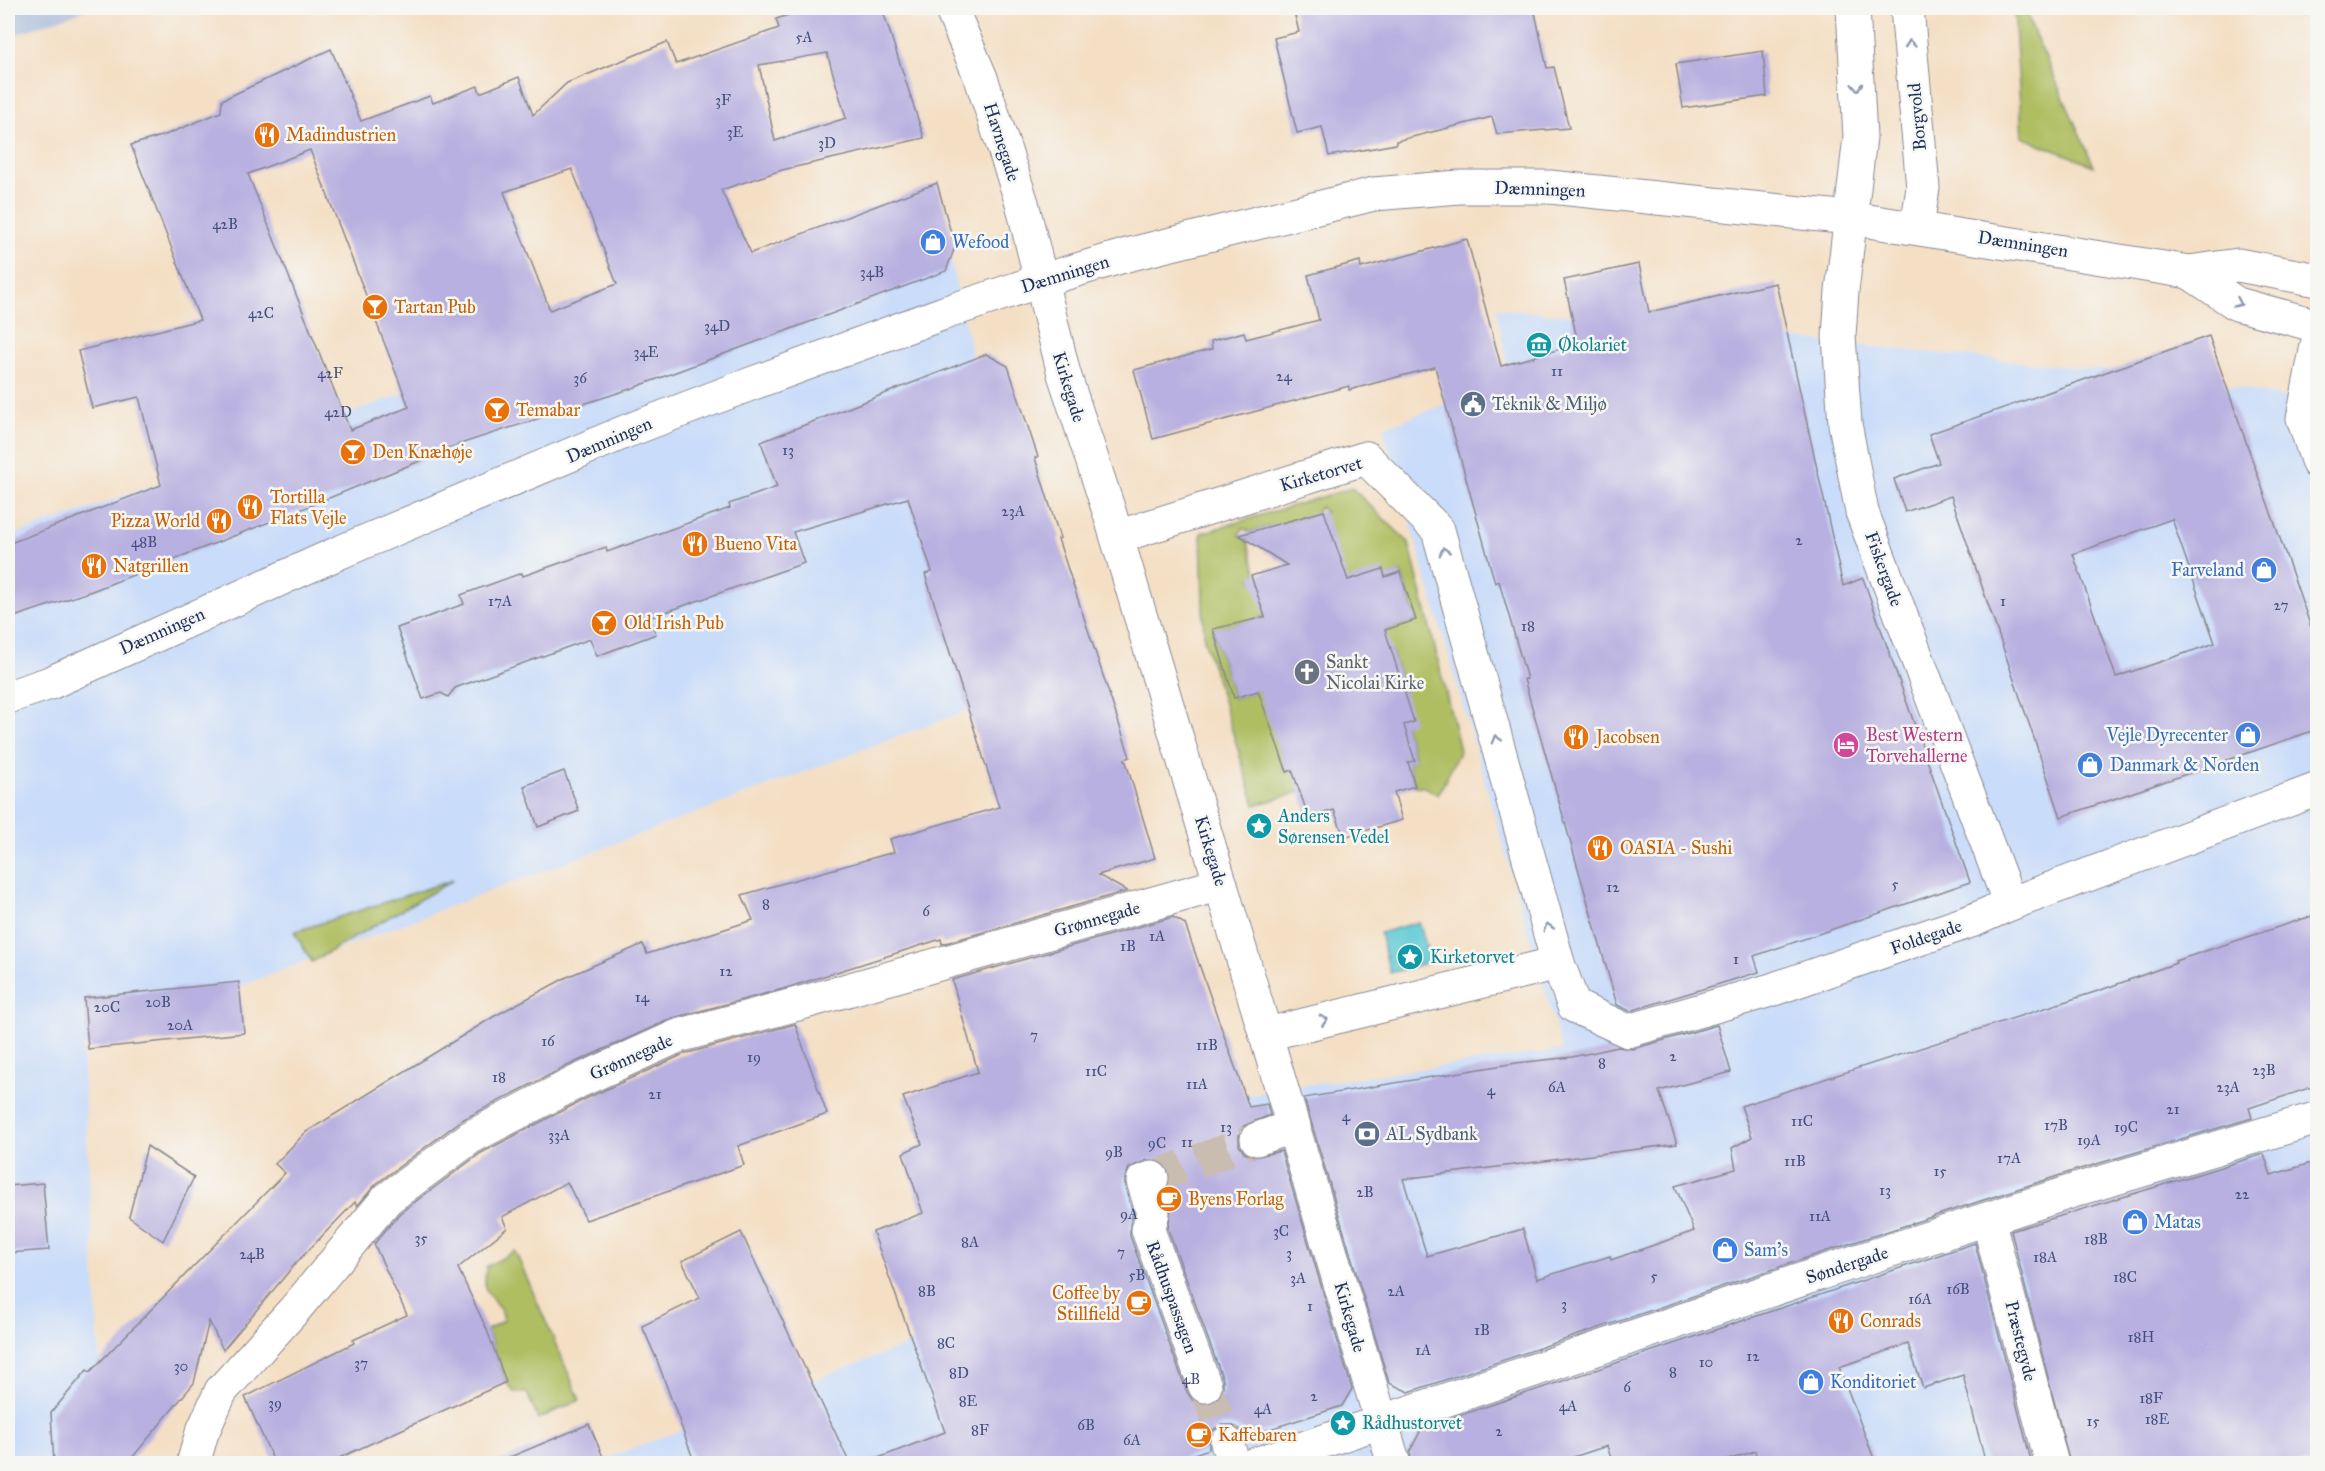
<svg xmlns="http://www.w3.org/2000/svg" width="2325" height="1471" font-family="'IM FELL Great Primer',serif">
<rect width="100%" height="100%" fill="#f6f6f2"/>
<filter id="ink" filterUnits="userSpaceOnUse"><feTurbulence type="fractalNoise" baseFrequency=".0167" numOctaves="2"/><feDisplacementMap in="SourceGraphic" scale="12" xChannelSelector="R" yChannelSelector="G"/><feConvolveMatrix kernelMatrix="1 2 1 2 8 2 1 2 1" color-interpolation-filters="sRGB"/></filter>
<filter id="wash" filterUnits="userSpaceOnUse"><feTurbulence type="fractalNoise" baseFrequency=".008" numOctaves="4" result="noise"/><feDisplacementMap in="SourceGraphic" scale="24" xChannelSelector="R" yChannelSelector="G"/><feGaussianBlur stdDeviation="1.35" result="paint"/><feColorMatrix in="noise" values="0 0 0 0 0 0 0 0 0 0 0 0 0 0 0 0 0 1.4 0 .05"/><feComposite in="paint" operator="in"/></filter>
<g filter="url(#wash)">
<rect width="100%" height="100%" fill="#f4dfc4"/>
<g fill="#c9dcf9">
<path d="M935 192 1047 680 82 1046 104 1444 152 1463H8V537L251 451Z"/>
<path d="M1496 308 2206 381 2317 404V1463L2258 1383 2009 1464H591L1035 1297 1004 1153 1275 1089 1562 1050 1383 428 1510 380Z"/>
</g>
<path fill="#b6c5de" d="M8 8H92L8 37Z"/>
<g fill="#afbe61" stroke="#657660" stroke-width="1.5">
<path d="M2014 8H2027L2030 23 2094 166 2022 137Z"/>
<path d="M1352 488 1409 543 1460 750 1438 795 1425 787 1415 786 1408 762 1415 760 1404 725V689L1392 652 1376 633 1416 620 1401 572 1351 591 1322 518 1326 512 1320 507 1315 514 1250 532 1243 528 1239 535 1247 540 1257 575 1251 577 1253 582 1258 581 1268 616 1213 630 1234 698 1267 688 1291 763 1283 766 1286 772 1293 770 1300 792 1255 805 1204 639 1201 533Z"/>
<path d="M453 880 312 962 294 932Z"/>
<path d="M515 1251 580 1400 538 1419 527 1393 514 1392 506 1382 487 1330 504 1320C501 1303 489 1300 485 1287 484 1281 486 1273 486 1267Z"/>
</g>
<path fill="#5ecad4" stroke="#3c7c99" stroke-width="1.5" d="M1419 922 1431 962 1390 973 1380 933Z"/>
<g id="blocks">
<g fill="#b8b0e0" fill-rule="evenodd">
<path d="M810 8H882L924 138 782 170 721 190 751 253 937 183 955 247 946 271 633 388 426 455 427 458 280 518 92 591 8 619V544L161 485 139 397 92 408 78 351 200 320 131 145 165 135 221 112 222 100 331 49 361 121 430 96 433 103 478 86 480 93 519 77 533 115 567 83 667 42 676 64 779 28 776 19ZM827 53 846 118 775 141 759 65ZM310 150 409 407 350 430 248 174ZM572 169 617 284 550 310 504 192Z"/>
<path d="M1293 8H1534L1547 68 1554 67 1569 128 1497 134 1492 117 1396 141V144L1329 156 1322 127 1297 133 1274 38 1299 32Z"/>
<path d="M1763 51 1767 96 1683 108 1676 64Z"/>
<path d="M1467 239 1501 366 1578 344 1564 280 1639 264 1649 312 1776 283 1843 586 1863 578 1970 882 1754 956 1759 972 1630 1011 1617 1005 1524 679H1527L1499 581 1495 583 1435 367 1349 390V386L1153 439 1134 370 1212 349 1211 341 1244 332 1246 339 1319 320 1308 275 1360 261 1361 268Z"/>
<path d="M2209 336 2318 647V729L2061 817 1951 496 1905 512 1894 479 1939 463 1929 434ZM2172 519 2215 643 2116 677 2073 554Z"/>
<path d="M986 354 1008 366 1038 457 1035 458 1060 538 1058 539 1130 757 1125 759 1155 858 1098 875 1127 891 942 944 941 939 783 989 673 1018 569 1065 462 1120 376 1184 357 1206 355 1202 296 1263 223 1350 209 1321 194 1383 127 1464H54L51 1413 87 1370 90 1372 285 1173 275 1164 306 1132 493 1017 567 977 643 944 647 954 753 920 742 895 894 852 890 839 999 807 925 574 932 572 908 498 793 532 804 563 649 618 656 634 597 656 590 639 455 688 448 697 441 693 423 699 397 628 464 604 461 595 522 573 523 576 606 547 607 552 730 508 729 504 777 487 761 442Z"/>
<path d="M1324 511 1348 580 1383 569 1385 577 1400 572 1416 620 1385 630 1414 722 1404 725 1415 761 1408 762 1415 786 1394 792 1402 820 1344 837 1334 810 1309 818 1292 770 1287 772 1258 691 1234 698 1213 629 1265 617 1251 576 1287 565 1239 535Z"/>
<path d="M564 771 579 811 538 827 524 786Z"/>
<path d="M2318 914V1085L2249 1108 2252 1118 2073 1171 1827 1251 1409 1392 1389 1383 1304 1098 1516 1063 1572 1057 1618 1047 1633 1049 1717 1025 1731 1072 1659 1091 1677 1144 1403 1179 1427 1256 1523 1229 1537 1279 1610 1256 1611 1260 1694 1231 1675 1186 1736 1169 1732 1148 1752 1137 1741 1106 2101 990 2176 963 2175 961Z"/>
<path d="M1173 917 1185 924 1249 1107 1267 1104 1270 1115 1243 1126 1239 1135V1145L1244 1153 1254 1157 1281 1151 1352 1389 1342 1406 1245 1437 1240 1429 1231 1425H1221L1213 1430 1209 1439V1449L1165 1464H872L871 1461 945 1432 873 1232 923 1213 903 1153 922 1144 903 1097 978 1072 952 980ZM1147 1160H1155L1164 1164 1170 1173V1182L1166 1191 1171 1208 1168 1229 1223 1380V1390L1220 1398 1211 1404H1201L1193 1401 1187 1392 1130 1236V1225L1133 1213 1125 1187V1178L1129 1168Z"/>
<path d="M239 982 244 1033 88 1049 84 998Z"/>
<path d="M795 1024 827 1114 738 1146 744 1165 586 1220 567 1182 502 1217 507 1228 458 1268 487 1330 506 1382 326 1464H275L245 1397 354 1343 353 1340 407 1315 374 1244 400 1213 481 1153 585 1099 684 1054Z"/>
<path d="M147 1146 194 1177 163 1241 129 1217Z"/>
<path d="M2264 1154 2271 1175 2318 1161V1464H2070L2011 1231Z"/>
<path d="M43 1183 49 1250 8 1253V1186Z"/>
<path d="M741 1232 850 1464H695L657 1360 642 1326 700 1298 682 1261Z"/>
<path d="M1975 1243 2032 1464H1986L1963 1375 1923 1388 1908 1344 1839 1367 1876 1464H1758L1755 1451 1716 1464H1613L1607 1446 1552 1464H1412L1410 1451 1422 1428Z"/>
<path d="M589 1424 606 1464H496V1463Z"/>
</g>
</g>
</g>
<g filter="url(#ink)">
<use href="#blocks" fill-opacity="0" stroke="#888791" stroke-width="1.5"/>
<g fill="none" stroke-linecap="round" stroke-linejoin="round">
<g stroke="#c9bcb0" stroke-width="33" stroke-dasharray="33 16" stroke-linecap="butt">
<path d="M1152 1178 1257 1139"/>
<path d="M1205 1386 1227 1443"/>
</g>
<defs>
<g id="minor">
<path d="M951 8 981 78 1022 203 1064 374 1109 511 1394 1464"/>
<path d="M1853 8 1860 137 1842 291 1839 336 1845 424 1862 512 2010 904"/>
<path d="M1907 8 1923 188 1917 227"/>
<path d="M2189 272 2237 304 2318 326"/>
<path d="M2318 340 2303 418 2318 463"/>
<path d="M1117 537 1366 458 1438 530 1558 963 1267 1034"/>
<path d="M8 697 50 683 338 553 627 431 748 385 944 313 1040 281 1127 255 1374 194 1459 187H1550L1850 218 2189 272 2238 265 2318 280"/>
<path d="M1558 963 1574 1006 1628 1031 1771 990 1974 920 2010 904 2318 789"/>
<path d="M1257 1139 1294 1126"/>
<path d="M1152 1178 1143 1181 1153 1213 1148 1230 1205 1386"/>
<path d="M1988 1219 2052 1464"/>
<path d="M1227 1443 1234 1464"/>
<path d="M193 1464 202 1433 221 1391 296 1308 387 1199 471 1137 577 1082 678 1036 805 1002 1221 884"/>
<path d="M1256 1464 1833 1269 2079 1189 2318 1118"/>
</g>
</defs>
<use href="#minor" stroke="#888791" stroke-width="35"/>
<use href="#minor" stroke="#fff" stroke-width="33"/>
</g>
<defs><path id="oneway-chevron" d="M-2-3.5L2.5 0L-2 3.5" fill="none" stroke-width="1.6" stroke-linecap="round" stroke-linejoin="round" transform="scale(1.5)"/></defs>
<g stroke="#8d97ae">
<use href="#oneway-chevron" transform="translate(1910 44) rotate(-95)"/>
<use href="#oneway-chevron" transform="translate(1857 87) rotate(87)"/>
<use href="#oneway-chevron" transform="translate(2238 303) rotate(24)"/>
<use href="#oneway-chevron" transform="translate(1444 551) rotate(-106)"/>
<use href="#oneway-chevron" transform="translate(1496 739) rotate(-106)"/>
<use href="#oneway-chevron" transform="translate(1548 927) rotate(-106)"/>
<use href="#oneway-chevron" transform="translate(1324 1020) rotate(-14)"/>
</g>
</g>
<defs>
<symbol id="restaurant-disc" viewBox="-11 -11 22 22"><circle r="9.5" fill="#e8710a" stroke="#f6f6f2"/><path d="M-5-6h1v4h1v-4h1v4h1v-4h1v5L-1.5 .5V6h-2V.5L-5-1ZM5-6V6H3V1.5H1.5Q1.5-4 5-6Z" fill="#fff"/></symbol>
<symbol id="shop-disc" viewBox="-11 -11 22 22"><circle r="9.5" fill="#3f7fe0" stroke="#f6f6f2"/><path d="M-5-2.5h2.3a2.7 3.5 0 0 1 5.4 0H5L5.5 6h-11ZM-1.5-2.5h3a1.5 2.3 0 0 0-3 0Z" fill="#fff"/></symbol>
<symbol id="bar-disc" viewBox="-11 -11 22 22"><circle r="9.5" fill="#e8710a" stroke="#f6f6f2"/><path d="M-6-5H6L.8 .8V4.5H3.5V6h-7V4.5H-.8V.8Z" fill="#fff"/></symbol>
<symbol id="museum-disc" viewBox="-11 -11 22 22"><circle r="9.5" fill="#0f9aa8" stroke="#f6f6f2"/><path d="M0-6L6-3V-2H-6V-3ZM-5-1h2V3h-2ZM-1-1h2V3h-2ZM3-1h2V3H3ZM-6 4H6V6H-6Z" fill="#fff"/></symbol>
<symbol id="civic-disc" viewBox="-11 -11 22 22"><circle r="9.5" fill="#5c6f8a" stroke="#f6f6f2"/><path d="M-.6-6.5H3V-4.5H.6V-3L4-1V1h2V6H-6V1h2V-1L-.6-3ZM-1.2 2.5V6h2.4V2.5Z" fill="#fff"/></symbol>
<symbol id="church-disc" viewBox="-11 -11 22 22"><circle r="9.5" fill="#6b7280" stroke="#f6f6f2"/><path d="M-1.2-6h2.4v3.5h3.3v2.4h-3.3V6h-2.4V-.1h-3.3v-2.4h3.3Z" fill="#fff"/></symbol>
<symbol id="hotel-disc" viewBox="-11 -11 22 22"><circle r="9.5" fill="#d1479c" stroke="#f6f6f2"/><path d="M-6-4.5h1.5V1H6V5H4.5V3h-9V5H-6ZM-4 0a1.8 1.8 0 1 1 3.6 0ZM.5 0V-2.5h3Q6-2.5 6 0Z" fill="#fff"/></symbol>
<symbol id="sight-disc" viewBox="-11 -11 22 22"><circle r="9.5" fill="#0f9aa8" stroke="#f6f6f2"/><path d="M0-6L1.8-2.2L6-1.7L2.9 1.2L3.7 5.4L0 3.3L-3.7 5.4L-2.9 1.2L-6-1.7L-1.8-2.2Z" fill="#fff"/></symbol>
<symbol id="bank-disc" viewBox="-11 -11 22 22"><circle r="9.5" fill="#5c6f8a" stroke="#f6f6f2"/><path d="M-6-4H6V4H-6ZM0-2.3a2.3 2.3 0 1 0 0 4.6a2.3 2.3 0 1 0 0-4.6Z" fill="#fff"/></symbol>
<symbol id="cafe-disc" viewBox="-11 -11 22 22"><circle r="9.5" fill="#e8710a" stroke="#f6f6f2"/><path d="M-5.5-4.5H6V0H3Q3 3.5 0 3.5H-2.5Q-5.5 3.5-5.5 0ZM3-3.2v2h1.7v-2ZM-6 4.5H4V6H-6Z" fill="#fff"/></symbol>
</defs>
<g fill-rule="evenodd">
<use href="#restaurant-disc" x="252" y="120" width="30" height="30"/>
<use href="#shop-disc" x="918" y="227" width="30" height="30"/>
<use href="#bar-disc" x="360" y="292" width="30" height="30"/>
<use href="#museum-disc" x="1524" y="330" width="30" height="30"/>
<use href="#civic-disc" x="1458" y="389" width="30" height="30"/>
<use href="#bar-disc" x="482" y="395" width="30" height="30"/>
<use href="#bar-disc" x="338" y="437" width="30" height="30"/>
<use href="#restaurant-disc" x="235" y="492" width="30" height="30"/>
<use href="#restaurant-disc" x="204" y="506" width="30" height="30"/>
<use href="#restaurant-disc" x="680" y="529" width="30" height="30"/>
<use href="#restaurant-disc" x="79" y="551" width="30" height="30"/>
<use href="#shop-disc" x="2249" y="555" width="30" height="30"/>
<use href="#bar-disc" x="589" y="608" width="30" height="30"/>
<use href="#church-disc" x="1292" y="657" width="30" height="30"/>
<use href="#shop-disc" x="2233" y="720" width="30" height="30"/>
<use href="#restaurant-disc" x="1561" y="722" width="30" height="30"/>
<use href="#hotel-disc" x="1831" y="730" width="30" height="30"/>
<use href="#shop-disc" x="2075" y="750" width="30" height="30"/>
<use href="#sight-disc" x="1244" y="811" width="30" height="30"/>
<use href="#restaurant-disc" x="1585" y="833" width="30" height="30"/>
<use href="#sight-disc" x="1395" y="942" width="30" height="30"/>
<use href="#bank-disc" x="1352" y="1119" width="30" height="30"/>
<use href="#cafe-disc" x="1154" y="1184" width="30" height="30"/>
<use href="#shop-disc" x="2120" y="1207" width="30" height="30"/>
<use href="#shop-disc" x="1710" y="1235" width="30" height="30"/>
<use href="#cafe-disc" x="1124" y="1288" width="30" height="30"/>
<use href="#restaurant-disc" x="1826" y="1306" width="30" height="30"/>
<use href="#shop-disc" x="1796" y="1367" width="30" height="30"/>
<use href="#sight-disc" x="1328" y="1408" width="30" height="30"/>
<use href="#cafe-disc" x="1184" y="1420" width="30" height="30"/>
</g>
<g text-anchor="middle" stroke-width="5" stroke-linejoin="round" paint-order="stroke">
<g font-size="15" fill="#424f7e">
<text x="804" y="42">5A</text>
<text x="723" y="105">3F</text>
<text x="735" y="137">3E</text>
<text x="827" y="148">3D</text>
<text x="225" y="229">42B</text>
<text x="872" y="277">34B</text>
<text x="261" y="318">42C</text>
<text x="717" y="331">34D</text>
<text x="646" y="357">34E</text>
<text x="1557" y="376">11</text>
<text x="330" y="378">42F</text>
<text x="1284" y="381">24</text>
<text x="580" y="383">36</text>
<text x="338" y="417">42D</text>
<text x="788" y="455">13</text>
<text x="1013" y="516">23A</text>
<text x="1799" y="545">2</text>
<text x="144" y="547">48B</text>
<text x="500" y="606">17A</text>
<text x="2003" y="606">1</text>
<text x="2281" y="610">27</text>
<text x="1528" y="631">18</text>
<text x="1895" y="889">5</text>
<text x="1613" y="892">12</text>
<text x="766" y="909">8</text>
<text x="926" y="916">6</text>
<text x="1157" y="941">1A</text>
<text x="1128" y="951">1B</text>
<text x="1736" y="964">1</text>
<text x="726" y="976">12</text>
<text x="642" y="1002">14</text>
<text x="158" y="1007">20B</text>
<text x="107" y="1012">20C</text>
<text x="180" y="1030">20A</text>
<text x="1034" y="1040">7</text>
<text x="548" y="1046">16</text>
<text x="1207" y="1050">11B</text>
<text x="1673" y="1061">2</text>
<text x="754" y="1062">19</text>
<text x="1602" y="1068">8</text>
<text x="2264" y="1075">23B</text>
<text x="1096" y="1076">11C</text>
<text x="499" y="1082">18</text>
<text x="1197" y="1089">11A</text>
<text x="1557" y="1092">6A</text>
<text x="2228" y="1092">23A</text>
<text x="1491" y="1095">4</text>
<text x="655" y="1099">21</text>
<text x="2173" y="1114">21</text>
<text x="1346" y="1121">4</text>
<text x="1802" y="1126">11C</text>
<text x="2056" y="1130">17B</text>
<text x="1226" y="1132">13</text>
<text x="2126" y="1132">19C</text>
<text x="559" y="1140">33A</text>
<text x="2089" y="1145">19A</text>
<text x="1187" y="1147">11</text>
<text x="1157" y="1148">9C</text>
<text x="1114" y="1157">9B</text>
<text x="2009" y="1163">17A</text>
<text x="1795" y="1166">11B</text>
<text x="1940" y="1176">15</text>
<text x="1885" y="1195">13</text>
<text x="1365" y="1197">2B</text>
<text x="2242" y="1199">22</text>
<text x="1129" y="1219">9A</text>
<text x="1820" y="1221">11A</text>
<text x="1281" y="1236">3C</text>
<text x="421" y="1243">35</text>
<text x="2096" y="1244">18B</text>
<text x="970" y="1247">8A</text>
<text x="1121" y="1257">7</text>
<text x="1289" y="1258">3</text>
<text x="252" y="1259">24B</text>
<text x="2045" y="1262">18A</text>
<text x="1137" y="1280">5B</text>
<text x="1654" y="1281">5</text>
<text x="2125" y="1282">18C</text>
<text x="1298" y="1283">3A</text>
<text x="1958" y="1294">16B</text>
<text x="927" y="1296">8B</text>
<text x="1396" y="1296">2A</text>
<text x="1920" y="1304">16A</text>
<text x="1564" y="1309">3</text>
<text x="1310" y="1311">1</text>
<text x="1482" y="1335">1B</text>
<text x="2141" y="1342">18H</text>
<text x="946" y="1348">8C</text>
<text x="1423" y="1355">1A</text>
<text x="1753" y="1361">12</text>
<text x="1706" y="1367">10</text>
<text x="361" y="1368">37</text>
<text x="181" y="1371">30</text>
<text x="1673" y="1377">8</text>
<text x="959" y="1378">8D</text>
<text x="1191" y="1384">4B</text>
<text x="1627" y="1392">6</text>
<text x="1314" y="1401">2</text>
<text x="2151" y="1403">18F</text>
<text x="968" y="1406">8E</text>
<text x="275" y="1408">39</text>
<text x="1568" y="1411">4A</text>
<text x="1263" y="1414">4A</text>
<text x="2157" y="1424">18E</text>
<text x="2093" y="1426">15</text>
<text x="1086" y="1430">6B</text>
<text x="980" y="1435">8F</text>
<text x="1499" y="1436">2</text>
<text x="1132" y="1445">6A</text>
</g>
<g font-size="18" fill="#1b2f5e" stroke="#f6f6f2">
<text transform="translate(1917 117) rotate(-95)" y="6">Borgvold</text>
<text transform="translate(1002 142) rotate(72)" y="6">Havnegade</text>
<text transform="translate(1540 189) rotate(2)" y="6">Dæmningen</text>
<text transform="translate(2023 244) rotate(9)" y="6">Dæmningen</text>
<text transform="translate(1065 274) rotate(-17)" y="6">Dæmningen</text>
<text transform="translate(1069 387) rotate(73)" y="6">Kirkegade</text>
<text transform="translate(609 440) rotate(-23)" y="6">Dæmningen</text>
<text transform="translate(1321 474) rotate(-16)" y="6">Kirketorvet</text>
<text transform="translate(1884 569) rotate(70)" y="6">Fiskergade</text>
<text transform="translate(162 631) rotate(-24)" y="6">Dæmningen</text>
<text transform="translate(1211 851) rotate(73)" y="6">Kirkegade</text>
<text transform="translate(1097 919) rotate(-16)" y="6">Grønnegade</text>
<text transform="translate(1926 937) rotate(-19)" y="6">Foldegade</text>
<text transform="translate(631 1057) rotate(-24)" y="6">Grønnegade</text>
<text transform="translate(1847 1265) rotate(-18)" y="6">Søndergade</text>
<text transform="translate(1172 1297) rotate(70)" y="6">Rådhuspassagen</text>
<text transform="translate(1350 1317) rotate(74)" y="6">Kirkegade</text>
<text transform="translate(2021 1341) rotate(76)" y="6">Præstegyde</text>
</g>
<g font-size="18" fill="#c56008" stroke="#f6f6f2" text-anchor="start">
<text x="286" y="141">Madindustrien</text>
<text x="394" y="313">Tartan Pub</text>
<text x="516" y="416">Temabar</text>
<text x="372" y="458">Den Knæhøje</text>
<text x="270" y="503">Tortilla<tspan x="270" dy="21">Flats Vejle</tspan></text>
<text x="200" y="527" text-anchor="end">Pizza World</text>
<text x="714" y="550">Bueno Vita</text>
<text x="113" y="572">Natgrillen</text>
<text x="624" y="629">Old Irish Pub</text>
<text x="1596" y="743">Jacobsen</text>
<text x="1620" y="854">OASIA - Sushi</text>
<text x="1188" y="1205">Byens Forlag</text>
<text x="1120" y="1299" text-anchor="end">Coffee by<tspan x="1120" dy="21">Stillfield</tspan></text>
<text x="1860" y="1327">Conrads</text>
<text x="1218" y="1441">Kaffebaren</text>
</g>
<g font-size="18" fill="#366cbe" stroke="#f6f6f2" text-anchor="start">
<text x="952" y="248">Wefood</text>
<text x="2244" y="576" text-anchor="end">Farveland</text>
<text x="2228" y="741" text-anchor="end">Vejle Dyrecenter</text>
<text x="2110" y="771">Danmark &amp; Norden</text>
<text x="2154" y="1228">Matas</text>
<text x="1744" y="1256">Sam's</text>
<text x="1830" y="1388">Konditoriet</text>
</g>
<g font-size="18" fill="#0d838f" stroke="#f6f6f2" text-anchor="start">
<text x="1558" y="351">Økolariet</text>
<text x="1278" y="822">Anders<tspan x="1278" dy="21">Sørensen Vedel</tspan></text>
<text x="1430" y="963">Kirketorvet</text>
<text x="1362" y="1429">Rådhustorvet</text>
</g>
<g font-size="18" fill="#4e5e75" stroke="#f6f6f2" text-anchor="start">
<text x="1492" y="410">Teknik &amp; Miljø</text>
<text x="1386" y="1140">AL Sydbank</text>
</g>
<g font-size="18" fill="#5b616d" stroke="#f6f6f2" text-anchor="start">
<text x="1326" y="668">Sankt<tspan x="1326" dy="21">Nicolai Kirke</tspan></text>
</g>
<g font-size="18" fill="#b23c85" stroke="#f6f6f2" text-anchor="start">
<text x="1866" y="741">Best Western<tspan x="1866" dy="21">Torvehallerne</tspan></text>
</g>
</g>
<rect width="2325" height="1471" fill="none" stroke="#f6f6f2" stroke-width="30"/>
</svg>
